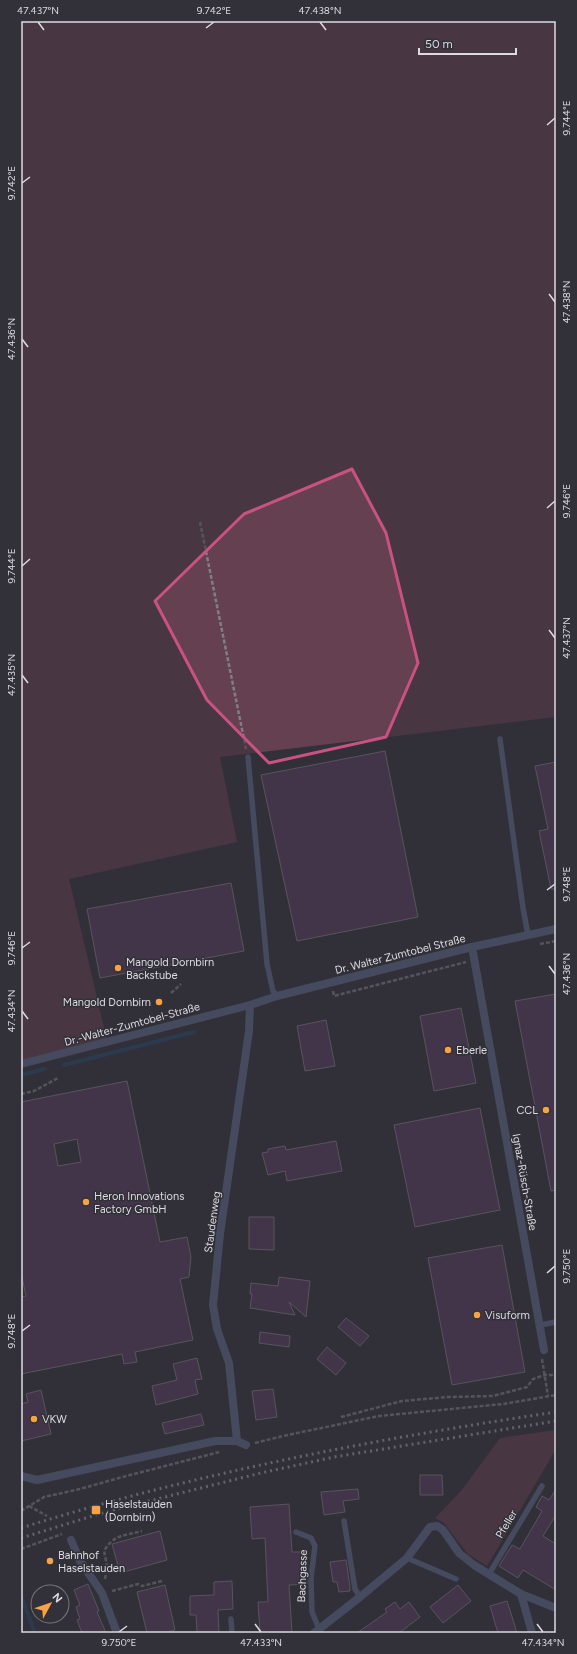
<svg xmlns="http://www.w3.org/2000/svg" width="577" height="1654" font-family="Figtree,sans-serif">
<rect width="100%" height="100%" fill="#323038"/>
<g fill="#644051">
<path d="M21 21H556V717L220 757 237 842 69 879 107 1040 21 1062Z"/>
<path d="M556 1430V1449L487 1566 468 1554 444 1523 435 1518 461 1491 500 1438Z"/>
</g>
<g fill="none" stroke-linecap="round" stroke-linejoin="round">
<g stroke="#264867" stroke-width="4">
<path d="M64 1065 194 1032"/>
<path d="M21 1075 45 1069"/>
<path d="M21 1596 35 1633"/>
</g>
</g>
<g fill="#5a3c5d" stroke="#867f87" fill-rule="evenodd">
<path d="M385 751 418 917 297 941 261 775Z"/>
<path d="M556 762V889H551L539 831 548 829 535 766Z"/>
<path d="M231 883 244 951 100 978 87 909Z"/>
<path d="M556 994V1190L551 1191 515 1001Z"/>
<path d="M461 1008 476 1083 434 1091 420 1016Z"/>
<path d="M326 1020 335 1066 305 1071 297 1026Z"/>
<path d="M127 1081 160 1242 187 1237 191 1257 189 1277 180 1279 193 1340 135 1352 137 1362 124 1364 122 1354 21 1374V1297L26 1296 21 1273V1102ZM77 1139 81 1162 58 1166 54 1144Z"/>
<path d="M480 1108 500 1210 415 1227 394 1125Z"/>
<path d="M336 1141 342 1171 287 1181 285 1171 268 1175 262 1153 268 1152V1149L285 1146 286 1150Z"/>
<path d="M249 1217H274V1250L249 1249Z"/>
<path d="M502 1245 525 1372 452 1385 428 1258Z"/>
<path d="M279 1277 310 1281 306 1317 289 1302 295 1315 250 1308 252 1294H250L251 1283 278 1286Z"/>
<path d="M346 1318 369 1336 360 1346 338 1327Z"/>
<path d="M260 1332 290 1336 289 1347 259 1343Z"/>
<path d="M327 1347 346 1363 336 1375 317 1359Z"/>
<path d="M197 1358 202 1379 195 1380 198 1394 156 1405 152 1386 177 1380 173 1364Z"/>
<path d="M273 1389 277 1417 256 1420 252 1391Z"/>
<path d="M41 1390 51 1434 21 1441V1404L28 1402 26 1394Z"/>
<path d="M201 1414 204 1425 165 1434 162 1423Z"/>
<path d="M420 1475H442L443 1495H420Z"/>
<path d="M358 1489 359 1499 343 1501 345 1512 324 1515 321 1492Z"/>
<path d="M556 1489V1515L543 1536 556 1544V1590L523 1570 518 1578 499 1566 512 1545 520 1549 542 1511 536 1507 542 1496 549 1500Z"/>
<path d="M289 1504 292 1552H305L307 1584 289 1585 292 1633H260L258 1602H268L265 1538 252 1539 250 1507Z"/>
<path d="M160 1531 167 1560 120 1573 112 1544Z"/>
<path d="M346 1560 350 1587V1591L339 1592 337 1582H333L330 1562Z"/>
<path d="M232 1581 233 1609 218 1610 219 1633H197L196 1615H190V1596L214 1595V1582Z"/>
<path d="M88 1584 99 1611 97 1612 106 1633H82L77 1620 80 1619 76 1607 80 1605 74 1590Z"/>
<path d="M165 1585 175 1630 163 1633H147L137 1592Z"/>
<path d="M458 1585 471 1601 443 1623 430 1607Z"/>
<path d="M507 1601 514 1623 517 1633H498L490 1606Z"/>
<path d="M395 1602 400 1609 409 1602 420 1617 399 1633H357L387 1612 385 1609Z"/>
</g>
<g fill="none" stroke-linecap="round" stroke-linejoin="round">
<g stroke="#817f86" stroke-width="2.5" stroke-dasharray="4 2" stroke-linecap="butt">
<path d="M200 522 246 749"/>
<path d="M540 944 556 941"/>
<path d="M333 991 334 996 466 962"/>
<path d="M171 993 181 984"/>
<path d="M21 1094 34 1091 58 1078"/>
<path d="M542 1359 548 1396"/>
<path d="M341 1417 402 1401 448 1397 493 1396 527 1387 533 1379 545 1375H556"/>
<path d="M255 1443 283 1436 379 1416 503 1404 556 1395"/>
<path d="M29 1506 47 1516"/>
<path d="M21 1511 44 1497 80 1489 119 1478 219 1452"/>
<path d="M21 1549 62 1534"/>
<path d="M105 1579 107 1566 104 1551C114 1534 124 1536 142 1531"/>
<path d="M112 1591 138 1584 142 1586 162 1581"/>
</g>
<g stroke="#606a8d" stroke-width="5.5">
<path d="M500 739 523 908 528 935"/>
<path d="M248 757 267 964 273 991 277 996"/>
<path d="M540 1325 556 1322"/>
<path d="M344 1521 355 1589 360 1597"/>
<path d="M296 1532 311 1538 315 1546 311 1578 312 1612 319 1629"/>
<path d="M407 1558 456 1579"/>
<path d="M489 1574 542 1486"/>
<path d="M231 1619 232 1633"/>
</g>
<g stroke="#606a8d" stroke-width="8">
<path d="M472 947 544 1350"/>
<path d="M21 1064 250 1005 277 996 472 947 556 929"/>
<path d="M237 1441 229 1363 217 1329 213 1305 220 1234 249 1031 250 1005"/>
<path d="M21 1476 37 1480 215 1441H237L246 1445"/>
<path d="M71 1540 80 1561 102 1593 117 1633"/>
<path d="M521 1594 532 1633"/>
<path d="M314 1633 360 1597 407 1558 430 1527 437 1526 443 1530 459 1553 474 1565 521 1594 556 1608"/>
</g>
<g stroke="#a09fa5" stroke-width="3" stroke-dasharray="2 4" stroke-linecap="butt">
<path d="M21 1528C196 1473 375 1439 556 1412"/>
<path d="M21 1538 109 1511 261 1473 334 1457 556 1421"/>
</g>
</g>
<path d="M0 0H577V1654H0ZM352 469 386 533 418 663 386 737 269 763 207 700 155 601 244 514Z" fill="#323038" fill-opacity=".55" fill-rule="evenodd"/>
<path fill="none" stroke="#ca5283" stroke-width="3" stroke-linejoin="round" d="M352 469 386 533 418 663 386 737 269 763 207 700 155 601 244 514Z"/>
<path fill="none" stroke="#dcdbe0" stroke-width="1.5" d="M38 22 44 30M320 22 326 30M206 28 214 22M547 125 555 118M22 183 30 177M549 294 555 302M22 339 28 347M547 508 555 501M22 566 30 559M549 630 555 638M22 675 28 683M547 890 555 884M22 948 30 942M549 966 555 974M22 1011 28 1019M547 1273 555 1266M22 1331 30 1325M255 1624 261 1632M537 1624 543 1632M119 1632 127 1626"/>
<g fill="#f5a346" stroke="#323038" stroke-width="1.5">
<circle cx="118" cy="968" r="4"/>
<circle cx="159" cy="1002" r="4"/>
<circle cx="448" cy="1050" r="4"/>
<circle cx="546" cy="1110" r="4"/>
<circle cx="86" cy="1202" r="4"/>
<circle cx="477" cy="1315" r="4"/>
<circle cx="34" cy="1419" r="4"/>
<rect x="91" y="1505" width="10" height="10" rx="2"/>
<circle cx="50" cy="1561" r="4"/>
</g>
<g text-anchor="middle" stroke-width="3" stroke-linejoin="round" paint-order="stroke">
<g font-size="11" fill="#dcdbe0" stroke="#323038">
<text transform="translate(400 954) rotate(-14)" y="4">Dr. Walter Zumtobel Straße</text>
<text transform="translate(132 1024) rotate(-15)" y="4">Dr.-Walter-Zumtobel-Straße</text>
<text transform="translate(525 1182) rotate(80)" y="4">Ignaz-Rüsch-Straße</text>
<text transform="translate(212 1222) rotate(-82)" y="4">Staudenweg</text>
<text transform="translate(506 1524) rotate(-59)" y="4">Pfeller</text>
<text transform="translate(302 1576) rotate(-88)" y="4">Bachgasse</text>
</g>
<g font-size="11" fill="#dcdbe0" stroke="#323038" text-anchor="start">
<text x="126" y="966">Mangold Dornbirn<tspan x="126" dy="13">Backstube</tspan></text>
<text x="151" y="1006" text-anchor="end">Mangold Dornbirn</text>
<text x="456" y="1054">Eberle</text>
<text x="538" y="1114" text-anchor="end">CCL</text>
<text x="94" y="1200">Heron Innovations<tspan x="94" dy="13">Factory GmbH</tspan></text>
<text x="485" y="1319">Visuform</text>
<text x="42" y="1423">VKW</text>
<text x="105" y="1508">Haselstauden<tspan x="105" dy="13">(Dornbirn)</tspan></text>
<text x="58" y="1559">Bahnhof<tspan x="58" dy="13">Haselstauden</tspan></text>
</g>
</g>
<rect width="577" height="1654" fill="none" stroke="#323038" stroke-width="44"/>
<g transform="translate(50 1604) rotate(50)"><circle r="19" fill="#323038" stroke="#76747b"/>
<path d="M0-3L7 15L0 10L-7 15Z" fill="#f5a346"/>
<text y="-6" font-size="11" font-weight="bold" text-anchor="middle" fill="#dcdbe0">N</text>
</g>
<path d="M419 48v6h97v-6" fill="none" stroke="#dcdbe0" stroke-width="2"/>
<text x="425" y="48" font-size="12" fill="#dcdbe0" stroke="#323038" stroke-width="3" paint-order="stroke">50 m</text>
<rect x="22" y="22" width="533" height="1610" fill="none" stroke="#dcdbe0" stroke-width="1.5"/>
<g font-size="10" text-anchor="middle" fill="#dcdbe0">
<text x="38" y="14">47.437°N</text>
<text x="214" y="14">9.742°E</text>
<text x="320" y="14">47.438°N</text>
<text transform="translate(566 118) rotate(-90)" y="4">9.744°E</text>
<text transform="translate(11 183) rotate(-90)" y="4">9.742°E</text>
<text transform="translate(566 302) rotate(-90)" y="4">47.438°N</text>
<text transform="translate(11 339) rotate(-90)" y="4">47.436°N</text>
<text transform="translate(566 501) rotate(-90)" y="4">9.746°E</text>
<text transform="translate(11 566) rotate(-90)" y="4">9.744°E</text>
<text transform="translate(566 638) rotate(-90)" y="4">47.437°N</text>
<text transform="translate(11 675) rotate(-90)" y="4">47.435°N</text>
<text transform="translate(566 884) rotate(-90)" y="4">9.748°E</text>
<text transform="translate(11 948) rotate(-90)" y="4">9.746°E</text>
<text transform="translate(566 974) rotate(-90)" y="4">47.436°N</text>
<text transform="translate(11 1011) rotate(-90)" y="4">47.434°N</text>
<text transform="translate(566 1266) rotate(-90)" y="4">9.750°E</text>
<text transform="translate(11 1331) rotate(-90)" y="4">9.748°E</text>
<text x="119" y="1646">9.750°E</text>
<text x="261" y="1646">47.433°N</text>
<text x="543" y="1646">47.434°N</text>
</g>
</svg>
